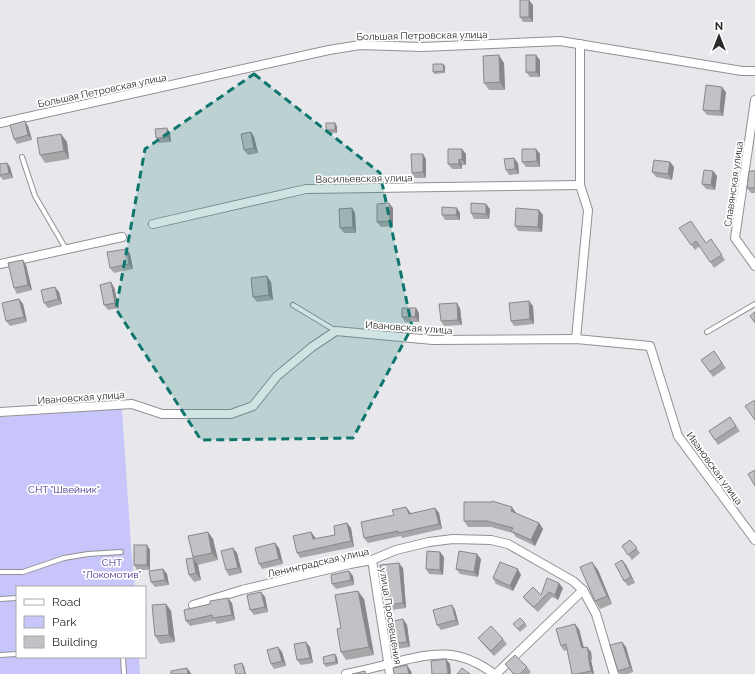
<svg xmlns="http://www.w3.org/2000/svg" width="755" height="674" font-family="Raleway,sans-serif">
<rect width="100%" height="100%" fill="#e8e8ec"/>
<path fill="#c7c5f9" d="M122 409 131 546 135 587H17V657H139L140 674H0V417Z"/>
<g fill="none" stroke-linecap="round" stroke-linejoin="round">
<defs>
<g id="lane">
<path d="M22 157 35 196 66 249"/>
<path d="M293 305 336 331"/>
<path d="M707 332 755 304"/>
<path d="M0 572H23L64 558 88 554 121 552"/>
<path d="M0 599 17 598"/>
<path d="M0 655 17 654"/>
<path d="M123 657 124 674"/>
</g>
<g id="street">
<path d="M755 100 735 238 755 266"/>
<path d="M0 123 329 50 360 45 422 47 560 41 742 71H755"/>
<path d="M153 224 306 189 580 185"/>
<path d="M0 264 122 237"/>
<path d="M576 339 588 210 580 185V44"/>
<path d="M0 412 132 404 162 414H231L253 406 277 376 312 347 336 331 433 340 576 339 650 346 678 436 755 540"/>
<path d="M372 560 390 674"/>
<path d="M193 605 242 590 350 564 372 560 396 550 429 542 453 539 491 540 508 544 573 581 583 590 596 614 614 674"/>
<path d="M346 674C360 671 374 668 388 664 430 654 456 645 494 674"/>
<path d="M496 674 583 590"/>
</g>
</defs>
<use href="#lane" stroke="#919195" stroke-width="6"/>
<use href="#street" stroke="#919195" stroke-width="10"/>
<use href="#lane" stroke="#fff" stroke-width="4"/>
<use href="#street" stroke="#fff" stroke-width="8"/>
</g>
<g fill="#a7a7aa">
<path d="M533 5V22H523L520 17Z"/>
<path d="M540 60V77H530L526 72Z"/>
<path d="M504 63 505 90H489L484 83Z"/>
<path d="M443 64 445 66V73L435 74 433 72Z"/>
<path d="M726 92 723 116 707 115 703 110Z"/>
<path d="M28 126 32 140 17 144 14 139Z"/>
<path d="M337 126V133H328L326 130Z"/>
<path d="M251 132 254 137 258 153 248 155 244 150Z"/>
<path d="M170 133 171 142 159 143 156 138Z"/>
<path d="M61 134 67 142 69 159 45 163 40 155Z"/>
<path d="M536 149 540 154V167H526L522 162Z"/>
<path d="M466 154V165H462V169H452L448 164Z"/>
<path d="M426 159V178H415L412 173Z"/>
<path d="M670 162 674 167 672 180 656 177 652 172Z"/>
<path d="M7 163 10 167 13 178 3 180 1 177H0V164Z"/>
<path d="M518 163 519 174 509 175 506 170Z"/>
<path d="M713 171 717 176 715 190 706 189 702 184Z"/>
<path d="M755 171V193H751L747 188Z"/>
<path d="M352 208 355 213 356 233H344L340 228Z"/>
<path d="M393 208V226L381 227 377 222Z"/>
<path d="M490 209 489 219H474L471 213Z"/>
<path d="M460 213V220H445L442 215Z"/>
<path d="M543 215 542 232 518 231 515 226Z"/>
<path d="M679 228 706 243 711 239 725 260 714 268 700 246 695 250Z"/>
<path d="M127 249 130 254 133 269 114 273 110 268Z"/>
<path d="M26 265 32 290 17 294 14 288Z"/>
<path d="M271 282 273 300 257 302 253 297Z"/>
<path d="M114 287 119 308 108 310 104 305Z"/>
<path d="M59 292 62 304 48 308 44 303Z"/>
<path d="M19 299 23 304 27 322 10 326 6 321Z"/>
<path d="M533 306 534 324 514 326 511 321Z"/>
<path d="M416 308 419 313V322H405L402 317Z"/>
<path d="M460 308 462 325 444 326 441 321Z"/>
<path d="M714 351 726 368 713 377 701 360Z"/>
<path d="M730 417 740 431 718 445 709 431Z"/>
<path d="M435 508 439 513 442 529 402 538 401 536 368 543 364 538 410 512 411 514Z"/>
<path d="M516 513 539 523 543 529 535 546 516 537 513 533 491 527H468L464 521Z"/>
<path d="M347 523 351 528 354 547 300 558 297 553 311 532 315 539 335 535Z"/>
<path d="M208 532 213 539 218 560 198 565 201 580 194 582 189 575 193 558V557Z"/>
<path d="M630 540 640 553 632 560 622 546Z"/>
<path d="M275 543 279 548 283 564 262 569 259 564Z"/>
<path d="M147 545 150 550V570H137L134 565Z"/>
<path d="M233 548 237 553 242 573 229 576 226 570Z"/>
<path d="M444 557 443 575 429 574 426 569Z"/>
<path d="M481 559 478 577 460 574 456 569Z"/>
<path d="M622 560 626 565 635 583 628 586 624 581Z"/>
<path d="M403 568 406 608 391 610 387 605 385 583 382 580Z"/>
<path d="M163 569 167 574 169 585 155 587 151 582Z"/>
<path d="M598 570 612 604 600 609 595 601Z"/>
<path d="M349 571 353 576 354 585 336 589 332 584Z"/>
<path d="M521 575 513 591 496 584 493 578Z"/>
<path d="M563 588 558 600 552 597 538 612 527 602 523 597 541 595Z"/>
<path d="M261 592 265 597 268 612 254 615 250 610Z"/>
<path d="M364 599 374 655 346 660 341 652V628Z"/>
<path d="M232 603 235 620 217 624 215 621 190 626 186 621Z"/>
<path d="M166 604 171 611 175 642 160 644 155 636Z"/>
<path d="M452 605 455 610 459 625 441 630 437 625Z"/>
<path d="M403 619 407 625 410 647 396 649 392 644Z"/>
<path d="M525 623 527 626 520 632 513 624Z"/>
<path d="M579 629 584 648 591 652 592 660H591L594 674H572L567 650 564 651 561 646Z"/>
<path d="M478 638 503 639 507 644 494 656 482 643Z"/>
<path d="M622 642 626 647 633 672 628 674H620L618 671Z"/>
<path d="M278 647 282 652 286 666 274 669 271 664Z"/>
<path d="M310 647 313 663 301 665 297 660Z"/>
<path d="M337 657 338 664 326 667 324 664Z"/>
<path d="M505 664 527 667 531 672 529 674H513Z"/>
</g>
<g fill="#88888b">
<path d="M529 0 533 5V22L529 17Z"/>
<path d="M499 55 504 63 505 90 500 82Z"/>
<path d="M536 55 540 60V77L536 72Z"/>
<path d="M443 64 445 66V73L444 71Z"/>
<path d="M722 87 726 92 723 116 720 111Z"/>
<path d="M25 121 28 126 32 140 28 135Z"/>
<path d="M335 123 337 126V133L335 130Z"/>
<path d="M167 128 170 133 171 142 167 137Z"/>
<path d="M251 132 254 137 258 153 254 148Z"/>
<path d="M61 134 67 142 69 159 64 151Z"/>
<path d="M462 149 466 154V165L462 160Z"/>
<path d="M536 149 540 154V167L537 161Z"/>
<path d="M423 154 426 159V178L423 172Z"/>
<path d="M514 158 518 163 519 174 515 169Z"/>
<path d="M459 159 462 165V169L459 164Z"/>
<path d="M670 162 674 167 672 180 668 174Z"/>
<path d="M7 163 10 167 13 178 9 173Z"/>
<path d="M713 171 717 176 715 190 711 185Z"/>
<path d="M389 203 393 208V226L390 221Z"/>
<path d="M486 204 490 209 489 219 486 214Z"/>
<path d="M352 208 355 213 356 233 353 227Z"/>
<path d="M457 208 460 213V220L456 215Z"/>
<path d="M539 210 543 215 542 232 538 227Z"/>
<path d="M127 249 130 254 133 269 129 264Z"/>
<path d="M23 260 26 265 32 290 28 285Z"/>
<path d="M267 276 271 282 273 300 269 295Z"/>
<path d="M111 282 114 287 119 308 115 303Z"/>
<path d="M55 287 59 292 62 304 58 299Z"/>
<path d="M19 299 23 304 27 322 24 317Z"/>
<path d="M529 301 533 306 534 324 530 319Z"/>
<path d="M457 303 460 308 462 325 458 320Z"/>
<path d="M416 308 419 313V322L415 317Z"/>
<path d="M406 507 410 512 412 519 409 514Z"/>
<path d="M512 507 516 513 515 517 511 511Z"/>
<path d="M435 508 439 513 442 529 439 524Z"/>
<path d="M347 523 351 528 354 547 351 541Z"/>
<path d="M539 523 543 529 535 546 531 540Z"/>
<path d="M208 532 213 539 218 560 212 553Z"/>
<path d="M311 532 315 537 316 544 313 539Z"/>
<path d="M275 543 279 548 283 564 279 559Z"/>
<path d="M147 545 150 550V570L147 565Z"/>
<path d="M233 548 237 553 242 573 238 568Z"/>
<path d="M440 552 444 557 443 575 440 570Z"/>
<path d="M477 554 481 559 478 577 474 572Z"/>
<path d="M193 558 198 565 201 580 196 573Z"/>
<path d="M622 560 626 565 635 583 631 577Z"/>
<path d="M592 562 598 570 612 604 607 596Z"/>
<path d="M399 563 403 568 406 608 403 603Z"/>
<path d="M163 569 167 574 169 585 165 580Z"/>
<path d="M518 569 521 575 513 591 510 586Z"/>
<path d="M349 571 353 576 354 585 351 580Z"/>
<path d="M559 583 563 588 558 600 555 595Z"/>
<path d="M358 591 364 599 374 655 369 647Z"/>
<path d="M261 592 265 597 268 612 265 607Z"/>
<path d="M228 598 232 603 235 620 232 615Z"/>
<path d="M166 604 171 611 175 642 169 635Z"/>
<path d="M452 605 455 610 459 625 456 620Z"/>
<path d="M403 619 407 625 410 647 407 642Z"/>
<path d="M575 624 579 629 585 653 582 648Z"/>
<path d="M306 642 310 647 313 663 310 658Z"/>
<path d="M622 642 626 647 633 672 630 667Z"/>
<path d="M278 647 282 652 286 666 282 661Z"/>
<path d="M587 647 591 652 592 660 589 655Z"/>
<path d="M335 654 337 657 338 664 336 662Z"/>
<path d="M588 655 591 660 594 674H593L591 671Z"/>
<path d="M446 659 450 664 451 674H448Z"/>
<path d="M242 663 244 666 246 674H245Z"/>
<path d="M407 665 411 671 412 674H409Z"/>
<path d="M187 668 191 673V674H188Z"/>
</g>
<g fill="#c2c2c6" stroke="#88888b">
<rect x="520" y="0" width="9" height="17"/>
<path d="M499 55 500 82 484 83 483 56Z"/>
<rect x="526" y="55" width="10" height="17"/>
<path d="M433 64H443L444 71 433 72Z"/>
<path d="M706 85 722 87 720 111 703 110Z"/>
<path d="M25 121 28 135 14 139 10 125Z"/>
<rect x="326" y="123" width="9" height="7"/>
<path d="M167 128V137L156 138 155 129Z"/>
<path d="M251 132 254 148 244 150 241 134Z"/>
<path d="M61 134 64 151 40 155 37 138Z"/>
<path d="M448 149H462V160L459 159V164H448Z"/>
<path d="M522 149H536L537 161 522 162Z"/>
<path d="M411 154H423V172L412 173Z"/>
<path d="M514 158 515 169 506 170 504 159Z"/>
<path d="M654 160 670 162 668 174 652 172Z"/>
<path d="M7 163 9 173 0 175V164Z"/>
<path d="M704 170 713 171 711 185 702 184Z"/>
<path d="M749 171H755V188H747Z"/>
<path d="M389 203 390 221 377 222V204Z"/>
<path d="M471 203 486 204V214L471 213Z"/>
<path d="M442 207 457 208 456 215H442Z"/>
<path d="M352 208 353 227 340 228 339 209Z"/>
<path d="M516 208 539 210 538 227 515 226Z"/>
<path d="M691 221 706 243 711 239 722 255 710 262 696 241 691 245 679 228Z"/>
<path d="M127 249 129 264 110 268 107 252Z"/>
<path d="M23 260 28 285 14 288 8 263Z"/>
<path d="M267 276 269 295 253 297 251 278Z"/>
<path d="M111 282 115 303 104 305 100 285Z"/>
<path d="M55 287 58 299 44 303 41 290Z"/>
<path d="M19 299 24 317 6 321 2 303Z"/>
<path d="M529 301 530 319 511 321 509 303Z"/>
<path d="M457 303 458 320 441 321 439 304Z"/>
<path d="M402 308H416L415 317H402Z"/>
<path d="M755 312V323L750 316Z"/>
<path d="M714 351 722 363 710 372 701 360Z"/>
<path d="M755 400V420L745 406Z"/>
<path d="M730 417 736 426 715 440 709 431Z"/>
<path d="M755 470V486L748 474Z"/>
<path d="M492 501 512 507 511 511 539 523 531 540 511 531 513 528 487 521H464V502H492Z"/>
<path d="M406 507 409 514 435 508 439 524 398 533V531L364 538 361 522 394 515 392 510Z"/>
<path d="M347 523 351 541 297 553 293 536 311 532 313 539 335 535 334 526Z"/>
<path d="M208 532 212 553 193 557 188 536Z"/>
<path d="M630 540 637 548 628 555 622 546Z"/>
<path d="M275 543 279 559 259 564 255 548Z"/>
<rect x="134" y="545" width="13" height="20"/>
<path d="M233 548 238 568 226 570 221 551Z"/>
<path d="M427 551 440 552V570L426 569Z"/>
<path d="M459 551 477 554 474 572 456 569Z"/>
<path d="M193 558 196 573 189 575 186 559Z"/>
<path d="M622 560 631 577 624 581 615 564Z"/>
<path d="M500 562 518 569 510 586 493 578Z"/>
<path d="M592 562 607 596 595 601 580 567Z"/>
<path d="M399 563 403 603 387 605 384 579 382 580 380 565Z"/>
<path d="M163 569 165 580 151 582 149 571Z"/>
<path d="M349 571 351 580 332 584 331 575Z"/>
<path d="M547 578 559 583 555 595 549 592 534 607 523 597 533 587 541 595Z"/>
<path d="M358 591 369 647 341 652 337 629 341 628 335 595Z"/>
<path d="M261 592 265 607 250 610 247 595Z"/>
<path d="M228 598 232 615 213 618 212 615 186 621 184 610 210 604V601Z"/>
<path d="M166 604 169 635 155 636 152 605Z"/>
<path d="M452 605 456 620 437 625 433 610Z"/>
<path d="M520 618 525 623 518 629 513 624Z"/>
<path d="M403 619 407 642 392 644 389 622Z"/>
<path d="M575 624 582 648 587 647 589 655H588L591 671 577 674H572L566 644 561 646 556 629Z"/>
<path d="M491 626 503 639 491 651 478 638Z"/>
<path d="M306 642 310 658 297 660 294 644Z"/>
<path d="M622 642 630 667 618 671 610 645Z"/>
<path d="M278 647 282 661 271 664 267 650Z"/>
<path d="M335 654 336 662 324 664 323 657Z"/>
<path d="M515 655 527 667 520 674H514L505 664Z"/>
<path d="M446 659 448 674H432L431 661Z"/>
<path d="M242 663 245 674H236L234 665Z"/>
<path d="M407 665 409 674H394L393 668Z"/>
<path d="M187 668 188 674H171V671Z"/>
<path d="M462 668 470 674H457Z"/>
<path d="M365 671 366 674H352Z"/>
</g>
<path fill="#0f766e" fill-opacity="0.2" stroke="#0f766e" stroke-width="3" stroke-dasharray="8 5" stroke-linejoin="round" d="M254 74 380 173 412 327 353 438 201 440 116 309 145 149Z"/>
<g text-anchor="middle" stroke-width="3.5" stroke-linejoin="round" paint-order="stroke">
<g font-size="10" fill="#2a2a2b" stroke="#fff">
<text transform="translate(422 35) rotate(-1)" y="4">Большая Петровская улица</text>
<text transform="translate(102 90) rotate(-12)" y="4">Большая Петровская улица</text>
<text transform="translate(364 178) rotate(-1)" y="4">Васильевская улица</text>
<text transform="translate(733 184) rotate(-82)" y="4">Славянская улица</text>
<text transform="translate(409 327) rotate(4)" y="4">Ивановская улица</text>
<text transform="translate(81 397) rotate(-4)" y="4">Ивановская улица</text>
<text transform="translate(715 468) rotate(54)" y="4">Ивановская улица</text>
<text transform="translate(318 562) rotate(-13)" y="4">Ленинградская улица</text>
<text transform="translate(391 616) rotate(81)" y="4">улица Просвещения</text>
</g>
<g font-size="10" fill="#402c8a" stroke="#fff">
<text x="64" y="493">СНТ "Швейник"</text>
<text x="112" y="566">СНТ<tspan x="112" dy="12">"Локомотив"</tspan></text>
</g>
</g>
<rect x="16" y="586" width="130" height="72" fill="#ffffff" stroke="#aaaaaa"/>
<rect x="24" y="599" width="20" height="6" fill="#ffffff" stroke="#aaaaaa"/>
<text x="52" y="606" font-size="12" fill="#2a2a2b">Road</text>
<rect x="24" y="616" width="20" height="12" fill="#c7c5f9" stroke="#aaaaaa"/>
<text x="52" y="626" font-size="12" fill="#2a2a2b">Park</text>
<rect x="24" y="636" width="20" height="12" fill="#c2c2c6" stroke="#aaaaaa"/>
<text x="52" y="646" font-size="12" fill="#2a2a2b">Building</text>
<g transform="translate(719 36)" stroke="#ffffff" stroke-width="3" paint-order="stroke">
<path d="M0-3L7 15L0 10L-7 15Z" fill="#2a2a2b"/>
<text y="-6" font-size="11" font-weight="bold" text-anchor="middle" fill="#2a2a2b">N</text>
</g>
</svg>
